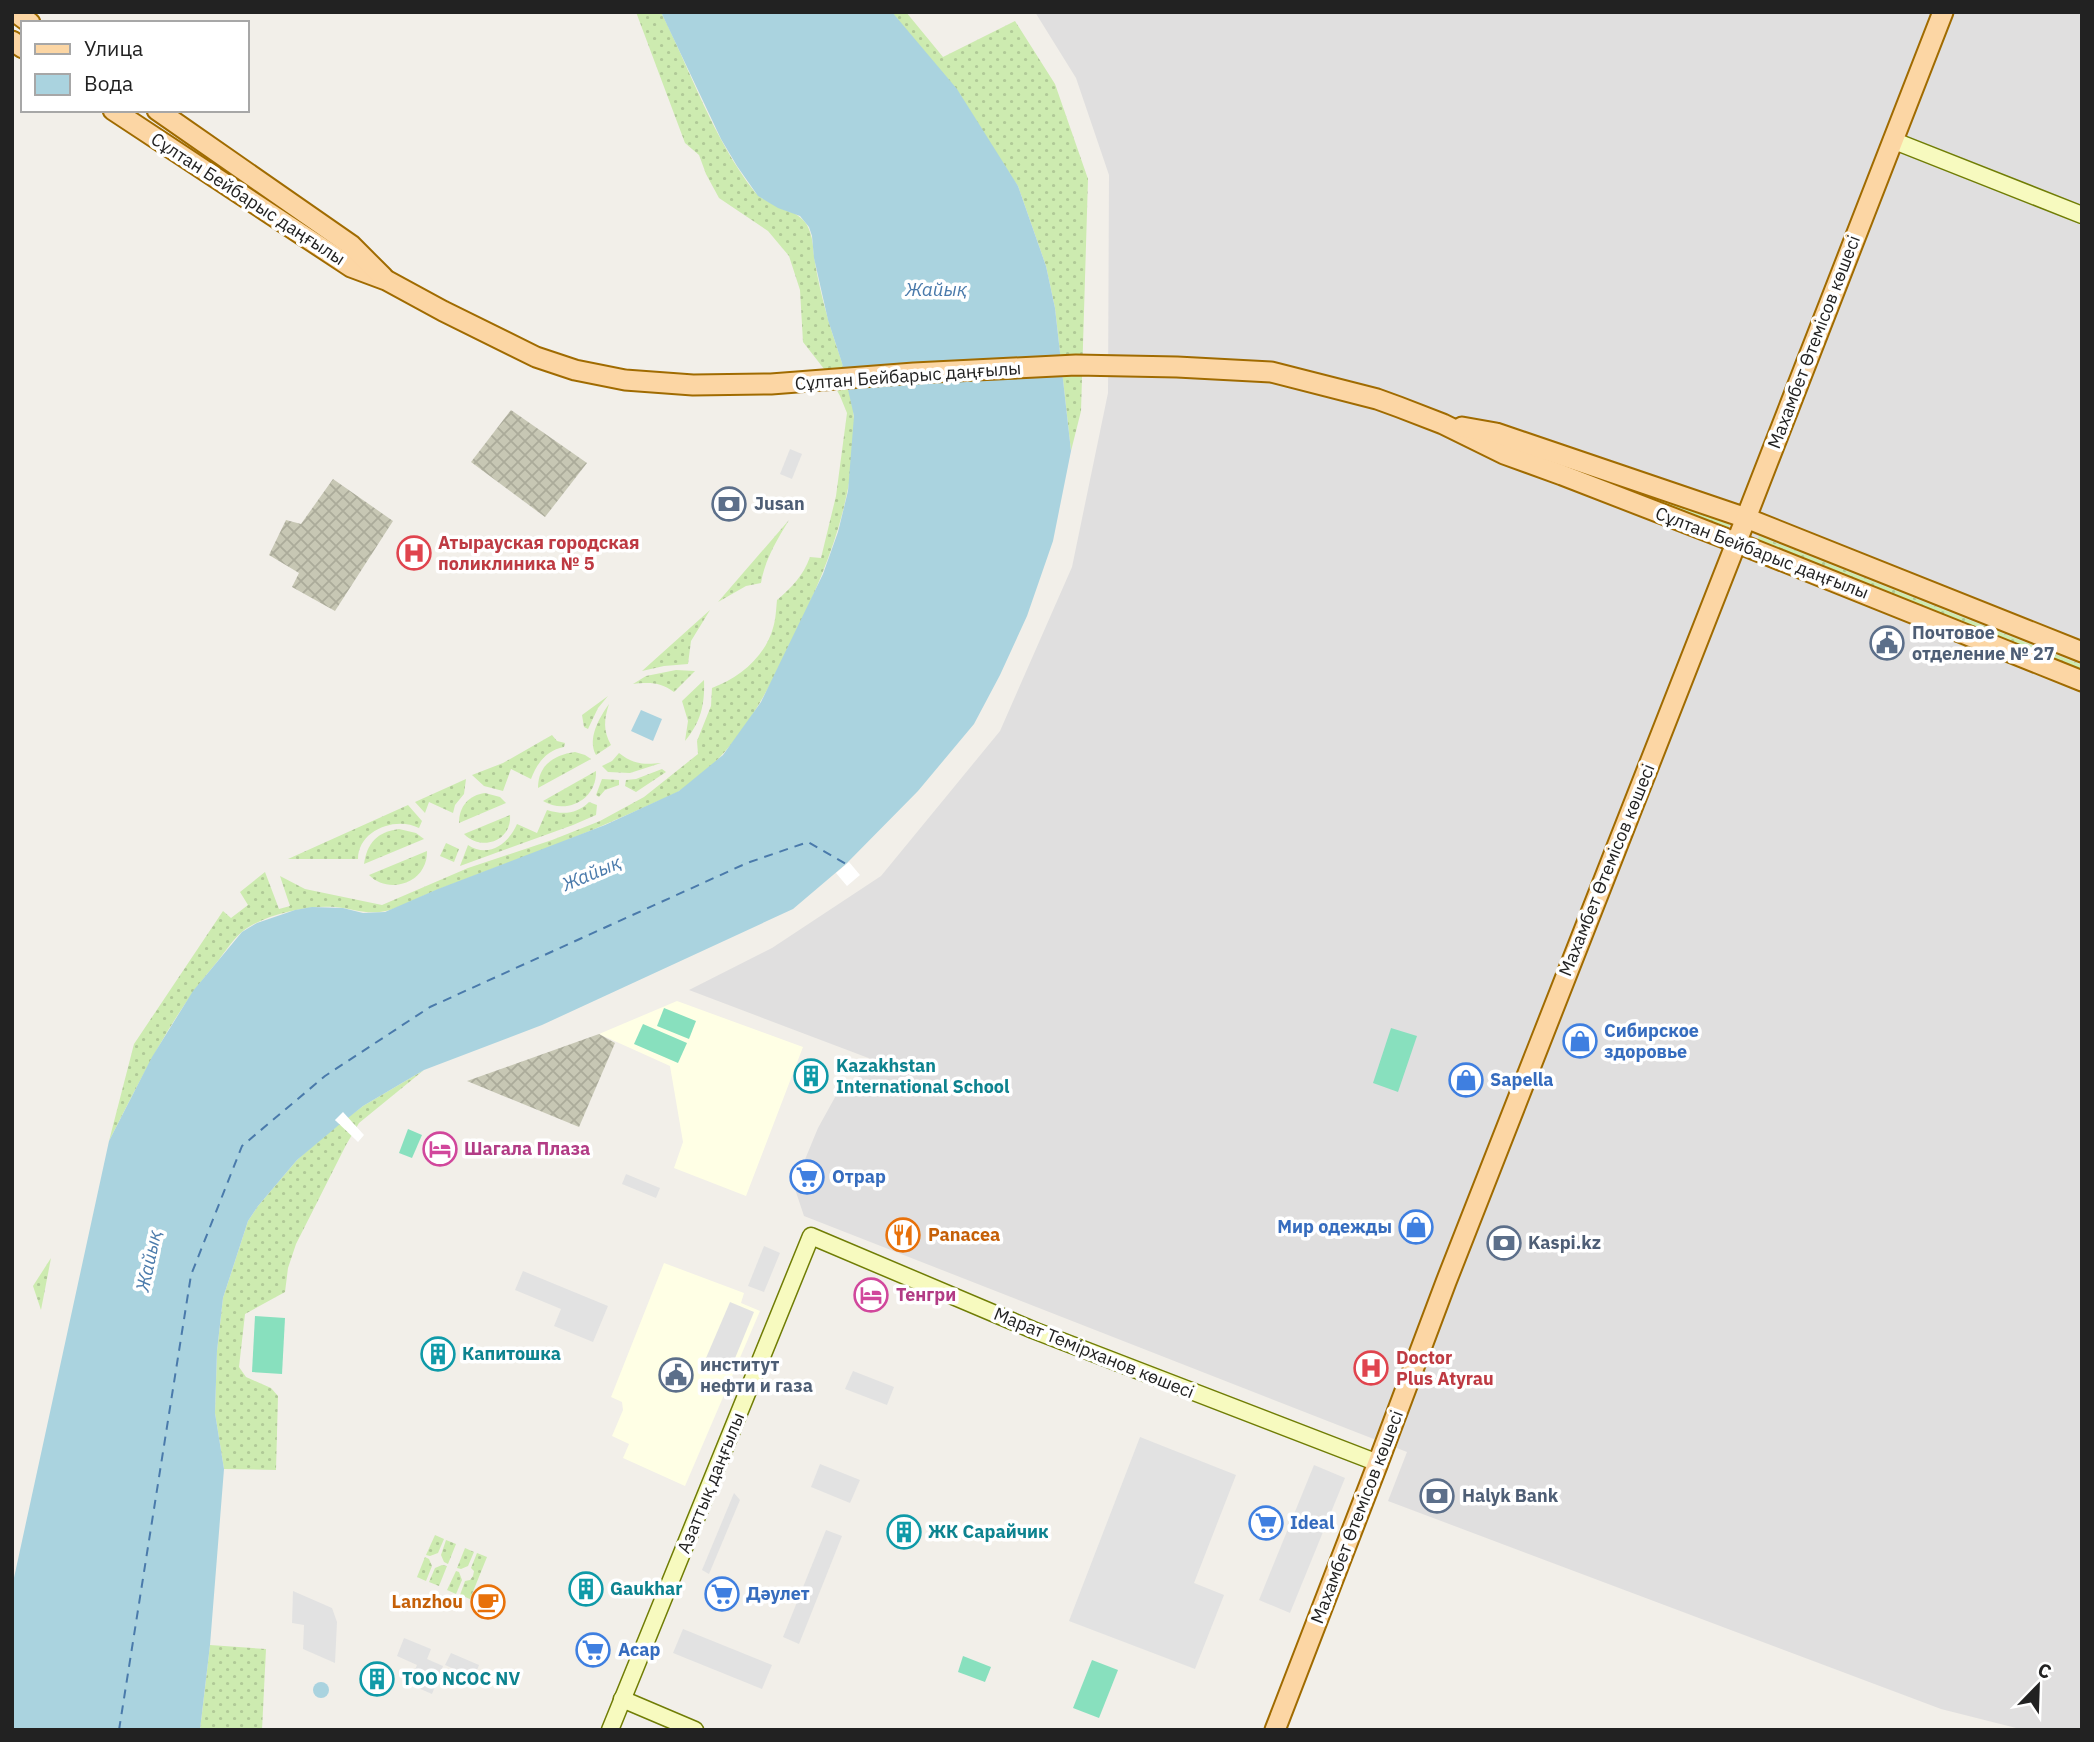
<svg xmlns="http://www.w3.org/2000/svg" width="2094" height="1742" font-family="'IBM Plex Sans',sans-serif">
<defs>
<pattern id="construction-cross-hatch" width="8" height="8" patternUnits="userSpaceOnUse" patternTransform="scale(1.75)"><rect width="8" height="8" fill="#c7c7b4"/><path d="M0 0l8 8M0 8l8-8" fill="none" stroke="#abab9a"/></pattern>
<pattern id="grass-dots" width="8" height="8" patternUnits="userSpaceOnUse" patternTransform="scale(1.75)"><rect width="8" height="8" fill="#cdebb0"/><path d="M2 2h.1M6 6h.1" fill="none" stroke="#b0c997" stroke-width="1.8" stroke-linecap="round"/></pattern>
</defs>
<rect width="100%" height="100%" fill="#f2efe9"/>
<path fill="#e0dfdf" d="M1035 12H2082V1730H2024L1941 1709 1388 1501 1407 1452 804 1216 794 1186 818 1128 839 1090 879 1062 689 990 772 948 881 876 1000 731 1072 567 1108 393 1109 175 1076 78Z"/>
<g fill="#ffffe5">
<path d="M677 1001 803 1047 746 1196 674 1168 683 1142 670 1066 599 1034Z"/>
<path d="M664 1263 744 1293 741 1303 760 1311 685 1486 623 1458 629 1444 612 1436 623 1410 622 1402 611 1397Z"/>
</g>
<g fill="url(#construction-cross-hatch)">
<path d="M511 410 587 463 545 517 471 462Z"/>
<path d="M333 479 393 521 335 611 292 587 299 573 269 555 286 520 301 524Z"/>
<path d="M599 1034 615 1043 579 1127 467 1081Z"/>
</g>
<g fill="url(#grass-dots)">
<path d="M636 12H661C691 72 713 138 754 191 770 210 803 207 810 232 813 240 813 248 814 256 817 277 822 298 828 319 837 351 853 387 854 420 856 500 825 573 791 643 764 699 735 755 681 790 670 797 657 801 645 807 613 821 581 835 548 848 513 861 478 874 442 888 425 894 408 904 390 910 373 915 360 911 343 908 314 903 267 913 243 931 233 939 225 952 217 962 171 1015 141 1079 109 1141L134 1044 223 911 231 918 248 905 240 892 265 872 279 909 290 906 280 876 305 889 382 905 468 868 552 840 600 821 644 797 698 754 697 741 711 706 712 688C739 678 765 657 773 628 776 619 776 609 777 600 792 587 803 576 810 557L821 558 836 496 847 413 840 396 828 374 803 342 800 290 789 256 768 231 719 198 706 174 699 155 685 143Z"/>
<path d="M892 12H906L943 57 1015 21 1055 84 1088 179 1081 411 1071 451 1055 308 1046 266 1018 186Z"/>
<path d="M1571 464 1730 523 1727 532 1568 473Z"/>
<path d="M789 520C777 540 765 559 761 583L746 586 718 602Z"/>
<path d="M1759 536 2082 665V675L1755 545Z"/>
<path d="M710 610 691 641 688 664 664 666 642 671Z"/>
<path d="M676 670 695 671 674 692C661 682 649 682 633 684L646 676Z"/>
<path d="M704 680C705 704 701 722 685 741L688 721 682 701Z"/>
<path d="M608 696 598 708 588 729 584 727 582 715Z"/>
<path d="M609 704C604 719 603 731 611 745L596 755C587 739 599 718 609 704Z"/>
<path d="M552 735 557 741 565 743 564 747C547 750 537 763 531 779L511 769 503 791 484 786 472 775 503 763Z"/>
<path d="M575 752 585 755 591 759 538 788C538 765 554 755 575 752Z"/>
<path d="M619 753C633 764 643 765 661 763L630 773 608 772 602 766 612 761Z"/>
<path d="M662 769 666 772 636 792 625 786 626 780 636 779Z"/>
<path d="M596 771C597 800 566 815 543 801Z"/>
<path d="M466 779 464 794 455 805 453 813 429 802 425 813 415 802Z"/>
<path d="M602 779 619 780V785L605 790 599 797 596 795Z"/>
<path d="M485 793 500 797 506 803 459 823C459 806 469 795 485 793Z"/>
<path d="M589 802 597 805 596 815 573 825 460 866 468 845C489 859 509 843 517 824L537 833 547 810C563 815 577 814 589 802Z"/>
<path d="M408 805 422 821 419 828C396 816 358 830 358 859H288Z"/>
<path d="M510 815C512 841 482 852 464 834Z"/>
<path d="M399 829 416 833 424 839 364 864C367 843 377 832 399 829Z"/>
<path d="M446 843 459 849 454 862 440 856Z"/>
<path d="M427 851C427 857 426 863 423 868 413 887 384 891 369 875Z"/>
<path d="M424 1070 359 1123 346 1145 296 1244 288 1268 285 1292 245 1314 239 1367 246 1377 271 1388 278 1396 276 1470 224 1469 215 1413 217 1351 223 1298 248 1221 258 1206 297 1160 321 1138 363 1106Z"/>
<path d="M51 1258 41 1310 33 1286Z"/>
<path d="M435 1535 444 1539 438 1553 430 1556 426 1555Z"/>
<path d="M446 1540 456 1544 448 1564 444 1562 441 1555Z"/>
<path d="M465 1548 474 1552 468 1566 461 1569 457 1568Z"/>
<path d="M477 1553 487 1557 470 1599 460 1595 465 1581 470 1580 473 1576 474 1571 471 1568Z"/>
<path d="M425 1557 429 1559 432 1566 426 1581 417 1577Z"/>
<path d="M442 1565 447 1566 439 1586 429 1582 435 1568Z"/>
<path d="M456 1571 459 1572 462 1580 456 1594 447 1590Z"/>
<path d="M210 1645 266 1649 262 1730H200Z"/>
</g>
<g fill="#88e0be">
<path d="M664 1008 696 1021 689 1039 657 1026Z"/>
<path d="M643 1024 687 1043 678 1063 634 1044Z"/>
<path d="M1391 1028 1417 1036 1398 1092 1373 1083Z"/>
<path d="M408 1129 422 1135 412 1158 399 1153Z"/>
<path d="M255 1316 285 1318 282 1374 252 1372Z"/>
<path d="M963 1656 991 1667 985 1682 958 1672Z"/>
<path d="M1092 1660 1118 1670 1099 1718 1073 1708Z"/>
</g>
<g fill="#e2e2e2">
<path d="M790 449 802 454 792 479 780 474Z"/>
<path d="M626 1174 660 1188 656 1198 622 1184Z"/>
<path d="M764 1246 780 1253 764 1292 748 1286Z"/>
<path d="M523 1271 608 1306 593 1342 554 1326 561 1309 515 1290Z"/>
<path d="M730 1302 754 1312 731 1368 706 1358Z"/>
<path d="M853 1371 894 1387 887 1405 845 1389Z"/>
<path d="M1140 1437 1236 1475 1194 1583 1224 1595 1195 1669 1069 1621Z"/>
<path d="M820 1464 860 1480 850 1503 811 1487Z"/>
<path d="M1314 1465 1345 1478 1290 1613 1259 1600Z"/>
<path d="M734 1493 740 1500 709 1574 702 1570Z"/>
<path d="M826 1530 842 1536 799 1644 783 1637Z"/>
<path d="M293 1591 332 1608 337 1622 335 1663 303 1649 304 1625 292 1623Z"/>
<path d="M683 1629 772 1665 762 1689 673 1653Z"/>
<path d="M404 1638 431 1649 427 1659 443 1666 432 1694 409 1684 417 1665 397 1656Z"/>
<path d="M451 1653 479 1665 474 1678 445 1665Z"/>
</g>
<g fill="#aad3df">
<path d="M661 12H892L957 89 1018 186 1046 266 1055 308 1071 451 1053 541 1027 616 1000 675 974 724 918 791 846 864 793 909 542 1025 424 1070 363 1106 348 1118 335 1120 340 1124 297 1160 258 1206 248 1221 223 1298 217 1351 215 1413 224 1469 210 1645 200 1730H12V1587L109 1141 152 1057 193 991 242 932 257 923 295 910 312 907 343 908 363 913 385 912 438 889 605 825 679 791 723 755 761 702 823 574 838 532 848 491 854 416 842 363 828 320 814 258 812 236 809 227 800 216 778 208 758 196 737 166 721 139Z"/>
<path d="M641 710 662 719 653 741 631 731Z"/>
<circle cx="321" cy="1690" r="8"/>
</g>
<g fill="#fff">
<path d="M849 862 860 875 847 886 836 873Z"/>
<path d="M343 1112 364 1135 358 1142 335 1120Z"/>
</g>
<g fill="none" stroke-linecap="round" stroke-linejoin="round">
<path stroke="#4a7aab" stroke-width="2" stroke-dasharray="9 7" stroke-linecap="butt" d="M119 1730 191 1275 242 1146 325 1076 430 1007 747 863 808 842 846 864"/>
<defs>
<g id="secondary">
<path d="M1892 140 2082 215"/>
<path d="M622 1699 695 1730"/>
<path d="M610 1730 811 1236 1033 1330 1378 1463"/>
</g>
<g id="primary">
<path d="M15 12 30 23"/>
<path d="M12 41 23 48"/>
<path d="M113 110 351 267 386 280 443 311 536 357 575 370 625 380 693 385 771 384 914 373 1076 365 1177 367 1271 372 1377 399 1399 407 1443 424 1504 454 1562 475 1735 542 2082 681"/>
<path d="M157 110 351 245 383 277"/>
<path d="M1462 427 1496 433 1746 518 2082 652"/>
<path d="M1275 1730 1378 1463 1446 1282 1746 518 1943 12"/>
</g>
</defs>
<use href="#secondary" stroke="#707d05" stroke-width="19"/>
<use href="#primary" stroke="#a06b00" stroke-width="23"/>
<use href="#secondary" stroke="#f7fabf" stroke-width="16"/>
<use href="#primary" stroke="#fcd6a4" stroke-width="19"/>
</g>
<defs>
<symbol id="bank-ring" viewBox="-11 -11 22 22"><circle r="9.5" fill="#fff" stroke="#5c6f8a" stroke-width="1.5"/><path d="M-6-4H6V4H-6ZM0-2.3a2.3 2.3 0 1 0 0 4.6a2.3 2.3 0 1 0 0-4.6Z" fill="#5c6f8a"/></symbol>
<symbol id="hospital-ring" viewBox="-11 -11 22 22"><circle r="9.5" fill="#fff" stroke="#e0444e" stroke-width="1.5"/><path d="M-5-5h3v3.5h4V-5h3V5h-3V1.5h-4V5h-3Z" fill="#e0444e"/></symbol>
<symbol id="civic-ring" viewBox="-11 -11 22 22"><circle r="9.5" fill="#fff" stroke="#5c6f8a" stroke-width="1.5"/><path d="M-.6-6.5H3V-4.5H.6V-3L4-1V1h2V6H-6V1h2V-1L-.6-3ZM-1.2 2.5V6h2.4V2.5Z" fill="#5c6f8a"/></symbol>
<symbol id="shop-ring" viewBox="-11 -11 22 22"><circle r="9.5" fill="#fff" stroke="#3f7fe0" stroke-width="1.5"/><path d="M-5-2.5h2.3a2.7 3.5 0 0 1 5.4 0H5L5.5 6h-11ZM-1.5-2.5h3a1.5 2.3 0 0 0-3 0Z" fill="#3f7fe0"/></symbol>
<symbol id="building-ring" viewBox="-11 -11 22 22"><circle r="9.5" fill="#fff" stroke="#0f9aa8" stroke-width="1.5"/><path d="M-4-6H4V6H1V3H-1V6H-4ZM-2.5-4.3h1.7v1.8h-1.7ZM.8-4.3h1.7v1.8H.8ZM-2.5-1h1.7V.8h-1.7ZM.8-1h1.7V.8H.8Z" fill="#0f9aa8"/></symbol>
<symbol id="hotel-ring" viewBox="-11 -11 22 22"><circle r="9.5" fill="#fff" stroke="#d1479c" stroke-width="1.5"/><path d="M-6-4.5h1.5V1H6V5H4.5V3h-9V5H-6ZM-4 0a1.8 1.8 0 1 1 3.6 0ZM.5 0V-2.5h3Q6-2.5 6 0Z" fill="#d1479c"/></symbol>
<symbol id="supermarket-ring" viewBox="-11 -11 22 22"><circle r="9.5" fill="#fff" stroke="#3f7fe0" stroke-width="1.5"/><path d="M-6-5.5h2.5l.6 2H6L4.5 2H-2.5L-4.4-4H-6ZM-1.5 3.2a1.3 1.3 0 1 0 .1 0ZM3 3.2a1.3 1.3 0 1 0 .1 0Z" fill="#3f7fe0"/></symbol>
<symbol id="restaurant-ring" viewBox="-11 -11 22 22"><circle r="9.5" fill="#fff" stroke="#e8710a" stroke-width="1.5"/><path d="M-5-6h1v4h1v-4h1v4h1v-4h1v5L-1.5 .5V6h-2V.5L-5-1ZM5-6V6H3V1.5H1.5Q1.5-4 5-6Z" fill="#e8710a"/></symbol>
<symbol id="cafe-ring" viewBox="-11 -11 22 22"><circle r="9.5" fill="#fff" stroke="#e8710a" stroke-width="1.5"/><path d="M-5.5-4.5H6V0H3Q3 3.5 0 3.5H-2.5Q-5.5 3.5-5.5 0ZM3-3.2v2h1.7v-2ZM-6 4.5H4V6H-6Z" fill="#e8710a"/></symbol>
</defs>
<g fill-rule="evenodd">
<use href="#bank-ring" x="710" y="485" width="38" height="38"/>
<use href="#hospital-ring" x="395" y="534" width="38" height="38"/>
<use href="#civic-ring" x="1868" y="624" width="38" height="38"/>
<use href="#shop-ring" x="1561" y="1022" width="38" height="38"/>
<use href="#building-ring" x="792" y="1057" width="38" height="38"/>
<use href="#shop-ring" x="1447" y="1061" width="38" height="38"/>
<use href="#hotel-ring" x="421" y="1130" width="38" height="38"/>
<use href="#supermarket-ring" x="788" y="1158" width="38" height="38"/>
<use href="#shop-ring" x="1397" y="1208" width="38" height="38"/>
<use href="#restaurant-ring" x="884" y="1216" width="38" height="38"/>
<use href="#bank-ring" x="1485" y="1224" width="38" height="38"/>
<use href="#hotel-ring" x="852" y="1276" width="38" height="38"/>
<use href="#building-ring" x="419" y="1335" width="38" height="38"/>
<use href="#hospital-ring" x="1352" y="1349" width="38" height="38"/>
<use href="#civic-ring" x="657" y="1356" width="38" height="38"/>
<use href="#bank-ring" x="1418" y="1477" width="38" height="38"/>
<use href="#supermarket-ring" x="1247" y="1504" width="38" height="38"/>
<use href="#building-ring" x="885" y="1513" width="38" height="38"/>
<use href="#building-ring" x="567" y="1570" width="38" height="38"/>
<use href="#supermarket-ring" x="703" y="1575" width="38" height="38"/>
<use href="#cafe-ring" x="469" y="1583" width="38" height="38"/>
<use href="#supermarket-ring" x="574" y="1631" width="38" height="38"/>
<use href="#building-ring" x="358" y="1660" width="38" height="38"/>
</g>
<g text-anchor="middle" stroke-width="7" stroke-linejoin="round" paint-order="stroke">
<g font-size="18" fill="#222" stroke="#fff">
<text transform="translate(248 199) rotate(33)" y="6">Сұлтан Бейбарыс даңғылы</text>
<text transform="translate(1814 342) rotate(-69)" y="6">Махамбет Өтемісов көшесі</text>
<text transform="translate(908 376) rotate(-4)" y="6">Сұлтан Бейбарыс даңғылы</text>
<text transform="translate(1762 553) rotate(21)" y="6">Сұлтан Бейбарыс даңғылы</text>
<text transform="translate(1607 870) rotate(-68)" y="6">Махамбет Өтемісов көшесі</text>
<text transform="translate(1094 1353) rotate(22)" y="6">Марат Темірханов көшесі</text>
<text transform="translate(711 1483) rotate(-68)" y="6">Азаттық даңғылы</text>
<text transform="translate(1357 1517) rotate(-69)" y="6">Махамбет Өтемісов көшесі</text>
</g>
<g font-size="18" font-weight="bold" fill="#4e5e75" stroke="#fff" text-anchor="start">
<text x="754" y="510">Jusan</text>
<text x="1912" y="639">Почтовое<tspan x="1912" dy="21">отделение № 27</tspan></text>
<text x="1528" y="1249">Kaspi.kz</text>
<text x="700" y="1371">институт<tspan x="700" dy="21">нефти и газа</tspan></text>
<text x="1462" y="1502">Halyk Bank</text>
</g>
<g font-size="18" font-weight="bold" fill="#be3a42" stroke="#fff" text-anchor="start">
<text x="438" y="549">Атырауская городская<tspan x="438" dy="21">поликлиника № 5</tspan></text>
<text x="1396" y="1364">Doctor<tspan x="1396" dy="21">Plus Atyrau</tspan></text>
</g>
<g font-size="18" font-weight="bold" fill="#366cbe" stroke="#fff" text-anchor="start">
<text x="1604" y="1037">Сибирское<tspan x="1604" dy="21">здоровье</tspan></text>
<text x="1490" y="1086">Sapella</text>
<text x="832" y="1183">Отрар</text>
<text x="1392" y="1233" text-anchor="end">Мир одежды</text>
<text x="1290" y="1529">Ideal</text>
<text x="746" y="1600">Дәулет</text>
<text x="618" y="1656">Асар</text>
</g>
<g font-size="18" font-weight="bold" fill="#0d838f" stroke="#fff" text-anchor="start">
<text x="836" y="1072">Kazakhstan<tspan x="836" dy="21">International School</tspan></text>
<text x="462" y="1360">Капитошка</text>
<text x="928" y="1538">ЖК Сарайчик</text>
<text x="610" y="1595">Gaukhar</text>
<text x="402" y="1685">ТОО NCOC NV</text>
</g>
<g font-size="18" font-weight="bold" fill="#b23c85" stroke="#fff" text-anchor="start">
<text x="464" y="1155">Шагала Плаза</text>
<text x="896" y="1301">Тенгри</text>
</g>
<g font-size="18" font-weight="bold" fill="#c56008" stroke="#fff" text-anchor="start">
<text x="928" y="1241">Panacea</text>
<text x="463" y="1608" text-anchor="end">Lanzhou</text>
</g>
<g font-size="19" font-style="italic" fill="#4a7aab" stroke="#fff">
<text x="936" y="296">Жайық</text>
<text transform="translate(591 873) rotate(-23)" y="7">Жайық</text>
<text transform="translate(148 1261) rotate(-78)" y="7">Жайық</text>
</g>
</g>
<rect width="2094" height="1742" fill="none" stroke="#222222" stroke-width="28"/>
<rect x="21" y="21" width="228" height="91" fill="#ffffff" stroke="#a7a7a7" stroke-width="2"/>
<rect x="35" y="44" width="35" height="10" fill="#fcd6a4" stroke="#a7a7a7" stroke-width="2"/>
<text x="84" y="56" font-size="21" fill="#222222">Улица</text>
<rect x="35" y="74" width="35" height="21" fill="#aad3df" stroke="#a7a7a7" stroke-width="2"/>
<text x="84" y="91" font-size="21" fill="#222222">Вода</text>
<g transform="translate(2038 1686) rotate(23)" stroke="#ffffff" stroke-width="5" paint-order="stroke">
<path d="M0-5L12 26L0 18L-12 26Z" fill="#222222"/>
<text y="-10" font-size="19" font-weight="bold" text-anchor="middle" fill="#222222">С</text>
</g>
</svg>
